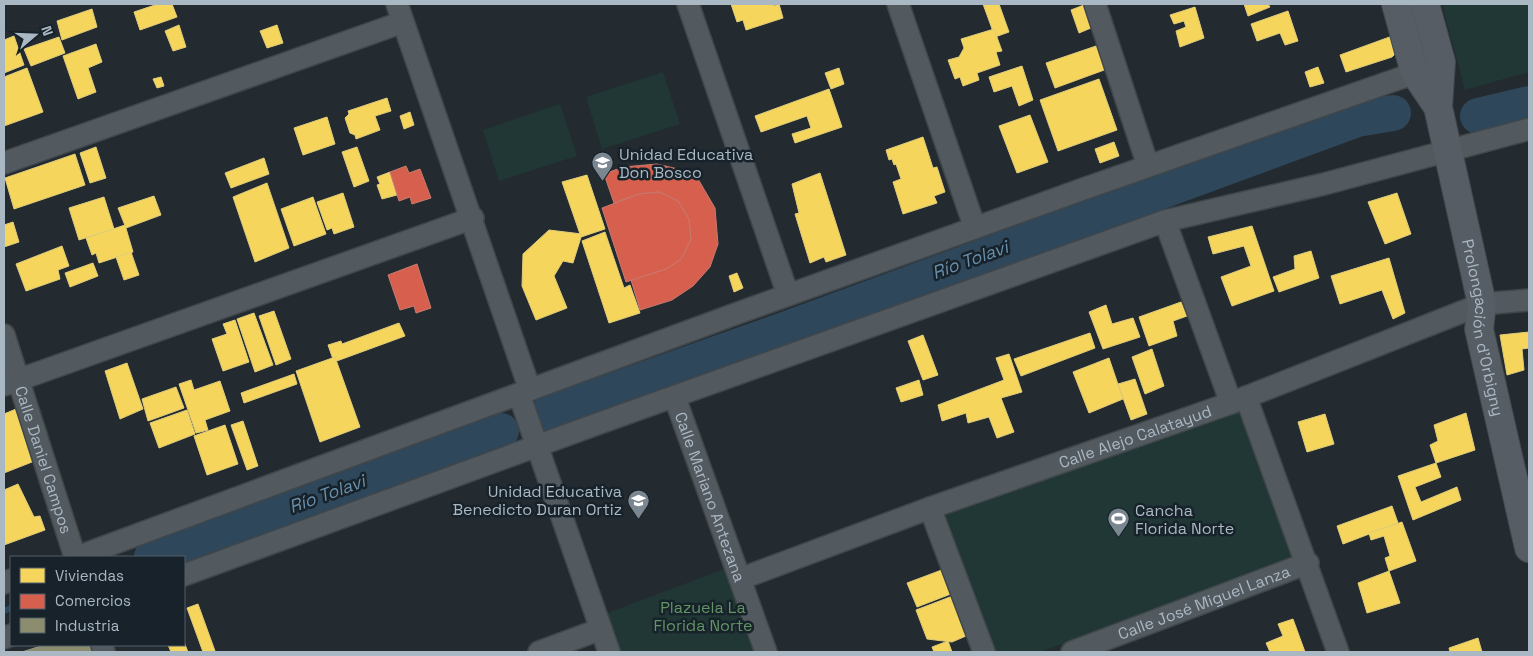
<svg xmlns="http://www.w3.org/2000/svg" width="1533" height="656" font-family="'Space Grotesk',sans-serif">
<rect width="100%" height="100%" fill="#232b30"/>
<g fill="#203736">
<path d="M1442 4H1529V72L1465 90Z"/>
<path d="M663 72 680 124 602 149 586 97Z"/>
<path d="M560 104 577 156 499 181 483 130Z"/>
<path d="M1239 410 1293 561 1040 652H994L945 515Z"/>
<path d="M724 569 755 652H618L605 614Z"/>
</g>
<g fill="#f6d55c" stroke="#dfcc7b">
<path d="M158 4H172L177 17 140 30 134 12Z"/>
<path d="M731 4H773L774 6 779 4 783 18 746 30 743 20 737 22Z"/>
<path d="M983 4H999L1009 32 995 37Z"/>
<path d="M1244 4H1268L1270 7 1248 16Z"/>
<path d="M1084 5 1091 28 1079 33 1071 10Z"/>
<path d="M1195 7 1204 38 1180 47 1176 31 1186 27 1184 21 1174 24 1170 15Z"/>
<path d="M92 9 97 27 62 40 57 21Z"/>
<path d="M1288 11 1298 41 1285 45 1280 33 1257 41 1251 24Z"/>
<path d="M179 25 186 47 173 51 165 31Z"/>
<path d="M277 25 283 43 267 48 260 31Z"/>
<path d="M994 29 1002 51 996 52 1000 65 977 73 979 80 963 86 960 77 955 79 948 60 959 57 964 48 961 39Z"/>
<path d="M1395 35 1397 52 1392 57 1346 72 1340 55Z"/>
<path d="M14 36 24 65 4 73V40Z"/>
<path d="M59 37 65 53 31 66 24 49Z"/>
<path d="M96 44 102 62 88 68 96 92 78 99 63 56Z"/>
<path d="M1099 45 1107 69 1055 88 1046 63Z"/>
<path d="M1022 66 1033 100 1019 106 1012 86 994 92 989 77Z"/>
<path d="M1318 67 1324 83 1310 87 1305 72Z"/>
<path d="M27 68 43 112 4 126V77Z"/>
<path d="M839 68 844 84 831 89 825 73Z"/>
<path d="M161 77 164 86 157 88 153 79Z"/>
<path d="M1099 79 1117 130 1058 151 1040 100Z"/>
<path d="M829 89 842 127 795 143 792 134 811 128 807 116 761 132 755 116Z"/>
<path d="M387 98 391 111 375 116 380 130 356 139 355 135 350 133 345 118 349 114 348 111Z"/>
<path d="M410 112 414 125 404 129 400 116Z"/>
<path d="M1030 115 1048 162 1017 173 999 126Z"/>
<path d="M327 117 335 144 303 155 294 128Z"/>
<path d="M923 137 933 168 937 167 945 192 934 196 937 203 903 214 893 182 901 179 896 164 894 165 892 159 889 160 886 150Z"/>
<path d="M1114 142 1119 156 1100 163 1095 149Z"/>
<path d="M96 147 106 178 90 183 80 153Z"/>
<path d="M357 147 369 181 354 187 342 152Z"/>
<path d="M75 154 85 185 14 209 5 178Z"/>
<path d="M264 158 269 174 231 188 225 173Z"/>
<path d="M390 172 397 195 382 199 377 185 380 184 377 177Z"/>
<path d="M820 173 846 255 826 262 824 257 810 263 795 214 799 213 792 184Z"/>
<path d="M587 175 605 229 581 237 562 182Z"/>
<path d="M267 183 289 248 255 262 233 197Z"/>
<path d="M343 193 354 227 334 234 332 228 327 230 317 202Z"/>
<path d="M1397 193 1411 234 1385 244 1368 202Z"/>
<path d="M154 196 161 215 126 228 118 208Z"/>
<path d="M104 197 114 229 79 240 69 208Z"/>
<path d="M313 197 326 234 294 246 281 209Z"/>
<path d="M13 222 19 242 4 247V225Z"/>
<path d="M125 225 133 252 99 263 96 253 92 255 86 238Z"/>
<path d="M1252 226 1274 291 1232 306 1221 277 1251 266 1244 246 1213 254 1208 237Z"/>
<path d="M549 230 582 234 573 263 563 261 554 276 567 308 536 320 522 286 523 254Z"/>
<path d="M605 232 624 288 630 285 640 313 609 323 582 241Z"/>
<path d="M62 246 69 266 58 270 60 279 26 291 16 264Z"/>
<path d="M1311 251 1319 278 1279 292 1273 277 1295 269 1294 256Z"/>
<path d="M131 252 139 275 124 280 116 257Z"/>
<path d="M1389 258 1405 313 1393 319 1382 290 1340 304 1331 276Z"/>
<path d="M93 263 98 276 70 287 65 273Z"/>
<path d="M737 273 743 288 734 292 729 276Z"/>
<path d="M1181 302 1187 316 1173 321 1177 336 1149 346 1139 317Z"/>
<path d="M1106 305 1112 324 1133 318 1140 337 1103 349 1089 312Z"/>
<path d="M274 311 291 359 276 365 259 316Z"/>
<path d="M254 313 273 365 255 372 237 319Z"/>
<path d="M235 320 249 362 223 371 212 339 227 334 223 324Z"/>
<path d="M399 323 405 336 334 362 328 345 341 341 342 344Z"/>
<path d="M1529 332V348L1522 349 1524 370 1507 375 1500 335Z"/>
<path d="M1090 333 1095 348 1021 376 1014 359Z"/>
<path d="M923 335 938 375 923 380 908 341Z"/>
<path d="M1152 349 1164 386 1145 394 1132 357Z"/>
<path d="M1009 354 1022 392 1001 398 1014 432 997 438 989 417 968 423 966 413 942 421 938 405 1004 380 996 358Z"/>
<path d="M335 357 360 427 320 442 296 371Z"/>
<path d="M1109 358 1123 399 1089 413 1073 372Z"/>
<path d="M127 363 143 409 120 419 105 371Z"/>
<path d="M294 374 297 384 244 403 241 393Z"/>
<path d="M1135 379 1147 414 1131 420 1118 384Z"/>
<path d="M191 380 194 390 220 381 230 411 205 420 208 430 196 433 179 384Z"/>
<path d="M919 380 923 395 901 402 896 388Z"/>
<path d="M176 387 184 408 148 421 142 399Z"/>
<path d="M16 409 32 462 4 473V414Z"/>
<path d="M187 410 195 434 159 448 150 423Z"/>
<path d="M1466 413 1475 450 1436 463 1430 445 1438 441 1434 425Z"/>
<path d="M1325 414 1334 444 1307 452 1298 422Z"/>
<path d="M243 421 258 466 247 470 231 425Z"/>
<path d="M225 425 238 464 207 475 194 436Z"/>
<path d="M1436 463 1441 477 1415 487 1421 502 1457 487 1461 500 1413 520 1398 476Z"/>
<path d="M18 484 34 517 40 516 45 530 4 545V490Z"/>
<path d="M1392 506 1398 523 1343 544 1337 526Z"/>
<path d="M1402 522 1416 561 1389 571 1385 558 1390 556 1384 536 1371 540 1369 533Z"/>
<path d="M947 568 956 592 917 607 907 583Z"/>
<path d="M1389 571 1400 603 1367 613 1358 583Z"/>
<path d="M958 594 973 633 952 642 927 639 916 610Z"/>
<path d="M198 604 215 651 212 652H203L187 608Z"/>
<path d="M1293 619 1305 652H1270L1266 643 1283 636 1278 624Z"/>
<path d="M1478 638 1482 652H1450L1449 648Z"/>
<path d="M948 641 952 652H934L932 647Z"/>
<path d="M184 642 188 652H171L168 645H184Z"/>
</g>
<g fill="#d6604d" stroke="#c97a71">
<path d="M657 164 678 169 698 179 715 208 718 244 710 267 693 286 672 300 640 310 631 280 666 269 681 259 691 239 689 219 678 201 659 192 639 194 614 203 604 174 623 167Z"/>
<path d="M406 166 409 173 420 169 431 198 412 204 410 197 399 201 390 172Z"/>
<path d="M659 192 678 201 689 219 691 239 681 259 666 269 626 282 602 208 639 194Z"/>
<path d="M417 264 431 308 416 313 414 306 400 310 388 275Z"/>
</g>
<path fill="#8c8c6e" stroke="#959988" d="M44 645H92L95 652H22Z"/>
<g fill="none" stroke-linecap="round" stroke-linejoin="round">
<path stroke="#2e475a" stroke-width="6" d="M4 611 11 608"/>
<g stroke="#2e475a" stroke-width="36">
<path d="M1478 116 1529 104"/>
<path d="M548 414 787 329 1357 119 1393 113"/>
<path d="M152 557 501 431"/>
</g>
<defs>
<g id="street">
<path d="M397 4 530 390"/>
<path d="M688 4 788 295"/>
<path d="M898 4 975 228"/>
<path d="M1095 4 1148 166"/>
<path d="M4 163 403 22"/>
<path d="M1165 221 1231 403"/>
<path id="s1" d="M4 335 75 557"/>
<path d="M4 385 473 218"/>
<path d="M519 394 609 652"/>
<path d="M1246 397 1338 652"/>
<path id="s2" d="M675 398 766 652"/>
<path d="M930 508 984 652"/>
<path d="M77 557 738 313 1086 188 1415 73"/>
<path d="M184 575 597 424 1165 221 1324 184 1529 129"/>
<path id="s3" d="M740 579 930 508 1231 403 1482 304 1529 300"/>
<path d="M4 583 11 580"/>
<path d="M4 638 11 635"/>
<path d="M102 645 104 652"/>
<path d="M539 652 601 629"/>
<path id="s4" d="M1072 652 1308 563"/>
</g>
<g id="secondary">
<path d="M1396 4 1415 73 1438 107"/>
<path id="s5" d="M1425 4 1441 62 1438 107 1482 304 1479 329 1529 548"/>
</g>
</defs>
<use href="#street" stroke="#40474b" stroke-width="24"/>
<use href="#secondary" stroke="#40474b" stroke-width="30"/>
<use href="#street" stroke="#52595f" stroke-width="21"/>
<use href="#secondary" stroke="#565d64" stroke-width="28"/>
</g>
<defs>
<symbol id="school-pin" viewBox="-11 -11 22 30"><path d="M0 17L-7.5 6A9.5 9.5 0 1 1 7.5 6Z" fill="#7b8790" stroke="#17222a"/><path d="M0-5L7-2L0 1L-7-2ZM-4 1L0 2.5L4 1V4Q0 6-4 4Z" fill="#fff"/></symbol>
<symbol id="stadium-pin" viewBox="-11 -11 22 30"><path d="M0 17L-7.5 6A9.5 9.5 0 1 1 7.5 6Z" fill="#7b8790" stroke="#17222a"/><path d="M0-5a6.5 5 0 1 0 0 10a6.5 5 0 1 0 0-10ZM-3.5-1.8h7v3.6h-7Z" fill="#fff"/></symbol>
</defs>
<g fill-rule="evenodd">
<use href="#school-pin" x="590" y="150" width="25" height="34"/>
<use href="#school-pin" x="626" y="488" width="25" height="34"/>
<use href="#stadium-pin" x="1106" y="506" width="25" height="34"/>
</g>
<g text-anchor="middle" stroke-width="5" stroke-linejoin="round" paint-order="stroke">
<g font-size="16" fill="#aab8c4" stroke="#17222a" text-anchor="start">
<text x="619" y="160">Unidad Educativa<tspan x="619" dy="18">Don Bosco</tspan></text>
<text x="622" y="497" text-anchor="end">Unidad Educativa<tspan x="622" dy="18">Benedicto Duran Ortiz</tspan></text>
<text x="1135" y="516">Cancha<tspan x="1135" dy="18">Florida Norte</tspan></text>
</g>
<g font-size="16" fill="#aab8c4" stroke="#17222a">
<text dy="6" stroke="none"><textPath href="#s5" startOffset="331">Prolongación d'Orbigny</textPath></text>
<text dy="6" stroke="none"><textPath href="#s3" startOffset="420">Calle Alejo Calatayud</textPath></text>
<text dy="6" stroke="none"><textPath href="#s1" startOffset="131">Calle Daniel Campos</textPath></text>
<text dy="6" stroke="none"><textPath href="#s2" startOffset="105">Calle Mariano Antezana</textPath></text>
<text dy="6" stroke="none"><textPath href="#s4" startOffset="141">Calle José Miguel Lanza</textPath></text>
</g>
<g font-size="16" fill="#629465" stroke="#17222a">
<text x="703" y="613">Plazuela La<tspan x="703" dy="18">Florida Norte</tspan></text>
</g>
<g font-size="18" font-style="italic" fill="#698faa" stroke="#17222a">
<text transform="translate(970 260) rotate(-20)" y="6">Río Tolavi</text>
<text transform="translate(327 494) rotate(-20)" y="6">Río Tolavi</text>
</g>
</g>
<rect width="1533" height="656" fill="none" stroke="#aab8c4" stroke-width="10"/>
<rect x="10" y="556" width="175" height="90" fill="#17222a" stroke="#525e68"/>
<rect x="20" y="568" width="25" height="15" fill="#f6d55c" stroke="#525e68"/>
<text x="55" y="581" font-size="15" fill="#aab8c4">Viviendas</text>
<rect x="20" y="594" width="25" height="15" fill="#d6604d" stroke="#525e68"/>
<text x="55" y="606" font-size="15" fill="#aab8c4">Comercios</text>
<rect x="20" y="618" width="25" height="15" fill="#8c8c6e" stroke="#525e68"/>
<text x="55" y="631" font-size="15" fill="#aab8c4">Industria</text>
<g transform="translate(35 35) rotate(71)" stroke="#17222a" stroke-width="4" paint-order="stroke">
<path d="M0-4L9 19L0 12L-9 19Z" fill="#aab8c4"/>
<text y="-8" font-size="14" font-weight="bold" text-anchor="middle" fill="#aab8c4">N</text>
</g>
</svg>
